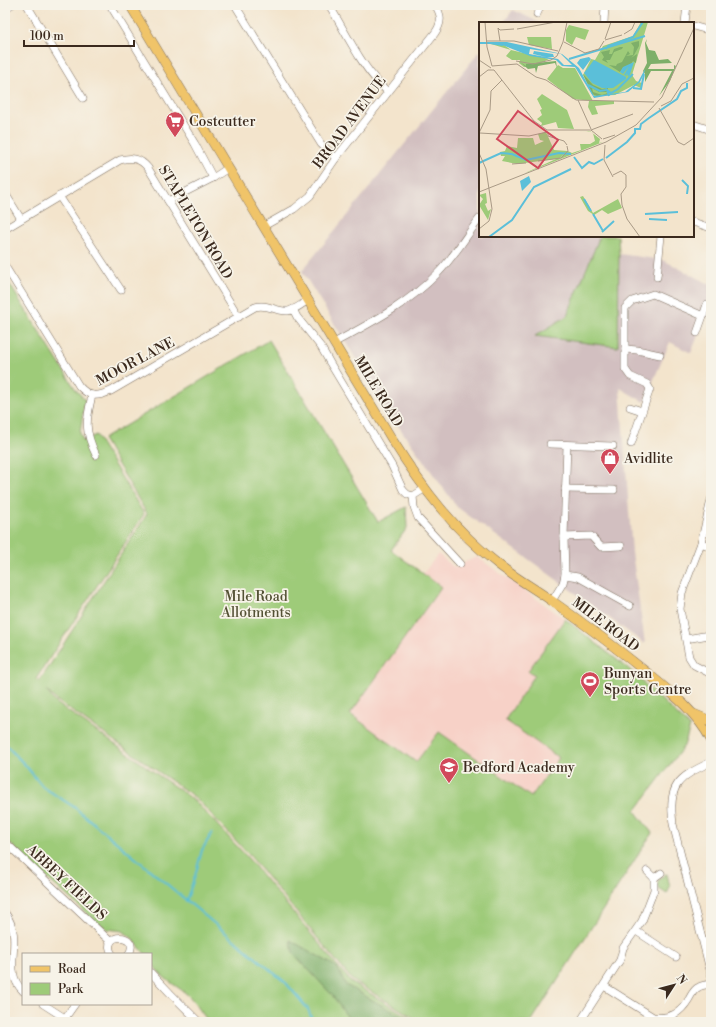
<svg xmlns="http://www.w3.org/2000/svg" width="716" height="1027" font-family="'Libre Bodoni',serif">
<rect width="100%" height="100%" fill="#f7f3e8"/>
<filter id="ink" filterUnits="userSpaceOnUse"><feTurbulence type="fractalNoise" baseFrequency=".025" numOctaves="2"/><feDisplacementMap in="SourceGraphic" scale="8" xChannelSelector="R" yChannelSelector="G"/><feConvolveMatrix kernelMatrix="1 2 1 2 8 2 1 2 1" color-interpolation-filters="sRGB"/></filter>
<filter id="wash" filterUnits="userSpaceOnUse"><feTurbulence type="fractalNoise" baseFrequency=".012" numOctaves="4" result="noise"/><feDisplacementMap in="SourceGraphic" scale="16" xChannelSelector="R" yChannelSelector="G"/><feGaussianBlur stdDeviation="0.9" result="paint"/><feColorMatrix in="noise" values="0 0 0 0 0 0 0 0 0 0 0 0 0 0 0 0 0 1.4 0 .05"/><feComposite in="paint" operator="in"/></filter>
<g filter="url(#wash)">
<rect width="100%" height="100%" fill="#f3e4cc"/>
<path fill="#f7d1c7" d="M438 554 455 568 460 564 477 557 565 619 529 671 535 675 559 758 652 833 531 1022H421L352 980 349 714 441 587 423 574Z"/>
<g fill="#d2bfc0">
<path d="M513 10 540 23H503Z"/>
<path d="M480 51V236H600L567 316 536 335 617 315 619 254 663 260 711 285V303L691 353 670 342 644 402 620 388 632 552 645 644 457 507 391 416 302 271Z"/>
</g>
<g fill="#9ecb79" stroke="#6c7a4c">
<path d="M600 236H618L619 254 618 347 535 336 567 316Z"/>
<path d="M5 277 76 390 85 400 80 433 83 441 96 435 144 514 36 679 39 682 147 514 103 439 269 340 378 522 406 507 407 528 391 550 441 587 350 714 416 762 439 732 531 797 559 758 505 720 535 675 528 671 565 619 629 669 690 727 684 746 635 811 652 833 531 1022H421L352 980 251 857 196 798 56 700 46 690 55 702 195 801 248 858 351 982 417 1022H209C202 1014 197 1005 190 997 177 984 151 975 151 954H145L132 938 123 931 107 929 92 918 23 857 5 838Z"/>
<path d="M666 874H667L670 887 667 894 656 887 660 878Z"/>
</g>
<path fill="#7eaf69" stroke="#5c6c44" d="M290 940 337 967 346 985 411 1022H351L332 995 293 953Z"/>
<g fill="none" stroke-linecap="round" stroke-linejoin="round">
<g stroke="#5bbfd9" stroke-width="2">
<path d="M5 744 26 766 43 787 74 807 286 983 308 1009 313 1022"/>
<path d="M186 901 195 876 202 850 212 833"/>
</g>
</g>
</g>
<g filter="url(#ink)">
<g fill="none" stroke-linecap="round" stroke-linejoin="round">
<defs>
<g id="minor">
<path d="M27 5 83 98"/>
<path d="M110 5 195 144 213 178"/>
<path d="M235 5 321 144 336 158"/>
<path d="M329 5C347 34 362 69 388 92"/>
<path d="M5 8 11 5"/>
<path d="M537 14 541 5"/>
<path d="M604 23 605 5"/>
<path d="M685 23 687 5"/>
<path d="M693 26 711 31"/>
<path d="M693 124 711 130"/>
<path d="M5 193 21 219"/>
<path d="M59 196 121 290"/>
<path d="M168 201 213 178 228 168"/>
<path d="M693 222 711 228"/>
<path d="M264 226 294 209 310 196 336 158 435 33C442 23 442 15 435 5"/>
<path d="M5 229 120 160C132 157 140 158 148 168L239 317"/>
<path d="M5 266 79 386C90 398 97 397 111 391L255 307C267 303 276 312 288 311 295 310 302 304 308 300"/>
<path d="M657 277 661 236"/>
<path d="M293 309 297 317 321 347 330 363 392 466 403 490 407 494 413 496"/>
<path d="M703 316 707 304"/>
<path d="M334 343C370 323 408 304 437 274 454 257 466 236 480 218"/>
<path d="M625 349 637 350 660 355"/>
<path d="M92 395C86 421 84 430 96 455"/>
<path d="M630 407 642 411"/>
<path d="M550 444 613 446"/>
<path d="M631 444 650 389 647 384 630 376 625 369V308L632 301 653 294 703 316 697 333"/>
<path d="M424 489 413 496 414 507 418 518 460 564"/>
<path d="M565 489 614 490"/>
<path d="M564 537 591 536 601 547 621 546"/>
<path d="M701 543 711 500"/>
<path d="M711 547 701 543 682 593 680 609 689 657 694 665 711 674"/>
<path d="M565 575 578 577 630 606"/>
<path d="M552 601 563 583 565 575 564 537 567 445"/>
<path d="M686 639 709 635"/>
<path d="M711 762C677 778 668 785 673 824L711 974"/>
<path d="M5 842 111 942"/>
<path d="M654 878 661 873"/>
<path d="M5 913C26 941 0 969 23 991"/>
<path d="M636 931 676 957"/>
<path d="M112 954C99 932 141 932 129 954"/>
<path d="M151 973 170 993 199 1022"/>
<path d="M604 986 653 1017C670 1019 680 1014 689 999 691 995 694 989 699 987 702 985 707 985 711 984"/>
<path d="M43 1004 71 1022"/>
<path d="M65 1018 75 1004"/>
<path d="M580 1022 620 960 623 948 642 921 654 890V878L647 871"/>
</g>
<g id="major">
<path d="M130 5 393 441C423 489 454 530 499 565 516 578 535 589 552 601 586 625 619 650 651 676 673 694 698 714 711 740"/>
<path d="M694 714 711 721"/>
</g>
</defs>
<use href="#minor" stroke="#7b6b5b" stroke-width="8"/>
<use href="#major" stroke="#7b6b5b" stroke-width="10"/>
<use href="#minor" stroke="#fff" stroke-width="7"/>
<use href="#major" stroke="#f0c469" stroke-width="9"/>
</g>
</g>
<defs>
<symbol id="supermarket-pin" viewBox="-11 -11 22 30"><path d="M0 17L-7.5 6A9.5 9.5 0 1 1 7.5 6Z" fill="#d1495b" stroke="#f7f3e8"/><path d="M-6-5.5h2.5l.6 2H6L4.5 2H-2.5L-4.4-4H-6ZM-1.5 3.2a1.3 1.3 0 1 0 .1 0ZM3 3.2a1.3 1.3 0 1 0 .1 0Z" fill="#fff"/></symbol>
<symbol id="shop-pin" viewBox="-11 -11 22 30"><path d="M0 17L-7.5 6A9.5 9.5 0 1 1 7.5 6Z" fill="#d1495b" stroke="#f7f3e8"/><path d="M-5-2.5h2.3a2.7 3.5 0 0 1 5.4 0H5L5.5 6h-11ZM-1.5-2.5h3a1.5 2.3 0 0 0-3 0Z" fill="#fff"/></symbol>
<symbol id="stadium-pin" viewBox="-11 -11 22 30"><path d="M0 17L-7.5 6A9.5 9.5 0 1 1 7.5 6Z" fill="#d1495b" stroke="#f7f3e8"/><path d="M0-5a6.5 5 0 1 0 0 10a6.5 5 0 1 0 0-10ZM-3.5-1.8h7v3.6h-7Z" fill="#fff"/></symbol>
<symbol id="school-pin" viewBox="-11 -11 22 30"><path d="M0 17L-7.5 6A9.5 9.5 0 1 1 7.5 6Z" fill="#d1495b" stroke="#f7f3e8"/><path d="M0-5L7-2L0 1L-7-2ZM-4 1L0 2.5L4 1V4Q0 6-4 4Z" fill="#fff"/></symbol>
</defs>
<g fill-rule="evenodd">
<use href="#supermarket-pin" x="164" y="110" width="22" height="30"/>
<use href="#shop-pin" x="599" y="447" width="22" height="30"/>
<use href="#stadium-pin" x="579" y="670" width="22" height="30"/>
<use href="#school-pin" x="438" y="756" width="22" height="30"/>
</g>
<g text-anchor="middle" stroke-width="3.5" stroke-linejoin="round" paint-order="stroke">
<g font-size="14" fill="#3b2a1e" stroke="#f7f3e8" text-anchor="start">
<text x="189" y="126">Costcutter</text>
<text x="624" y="463">Avidlite</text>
<text x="604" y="678">Bunyan<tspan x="604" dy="16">Sports Centre</tspan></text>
<text x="463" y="772">Bedford Academy</text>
</g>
<g font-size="14" fill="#3b2a1e" stroke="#f7f3e8">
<text transform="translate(349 122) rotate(-53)" y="5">BROAD AVENUE</text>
<text transform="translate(196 222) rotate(59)" y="5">STAPLETON ROAD</text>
<text transform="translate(135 361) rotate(-28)" y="5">MOOR LANE</text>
<text transform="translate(379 391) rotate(59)" y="5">MILE ROAD</text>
<text transform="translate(606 624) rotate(37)" y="5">MILE ROAD</text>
<text transform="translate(67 882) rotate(43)" y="5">ABBEY FIELDS</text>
</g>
<g font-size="14" fill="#545235" stroke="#f7f3e8">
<text x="256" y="601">Mile Road<tspan x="256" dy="16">Allotments</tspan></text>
</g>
</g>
<g transform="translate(479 22)">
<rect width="215" height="215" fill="#f3e4cc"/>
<path d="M162 0H169L153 53 157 59 163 61 162 66 155 63 136 73 115 74 104 53 112 37 116 38 124 24 154 14ZM90 3 110 8 106 18 97 15 93 23 87 19V8ZM48 15H72L73 27 50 23ZM18 21 44 25 49 28V32L25 23 32 28 12 22ZM32 28 70 37 62 41 76 40 45 45 40 41 41 38H33L27 34ZM79 43 84 46H96L114 79 94 77 68 57ZM63 72 88 88 95 107 79 106 77 100 62 104 63 101 58 97 63 93 61 88 63 87 58 77ZM110 79H135V82L116 84 119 92 113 93 109 85ZM110 109 96 110 111 109 121 117 120 121 124 120 49 150 46 151 77 137 38 142 23 139 26 134H22L21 130 26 129 28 124 38 126 39 116H54L56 123 65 119 61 118 59 112 67 110 75 128 89 129 80 137 82 136 89 129 93 131 102 128 101 122H111L116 119 114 111ZM7 171 8 181 6 182 9 189 12 187 9 198 0 183 4 177 0 173ZM104 174 114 191 139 177 143 186 129 192 123 188 115 193 109 189 101 175Z" fill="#9ecb79"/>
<path d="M168 17 167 21 170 28 176 29 180 38 189 37 193 41 172 42 169 47H195V43L197 44 191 59 180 74 193 49H172L166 60V52L164 49 168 41 166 21ZM160 19V24L155 33 152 36 158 32 157 41 154 39 152 42 154 43 144 46 141 50 130 43 137 44 138 42 133 38 138 42 143 40 149 29 151 32 147 34 154 33 155 25 152 21ZM141 25H144L143 27 135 30 131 38H127L129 41 123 38 125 35 122 30 131 28 130 32H133L135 27ZM77 39 78 46 76 41 59 44 57 51 56 46 49 47 41 40 47 44V42ZM104 52 114 63 123 67 129 66 128 70H120L113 66 114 70 123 73 129 71 130 73 118 74 113 72Z" fill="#7eaf69"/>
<path d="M0 20H28L83 32 100 46 115 74 146 70 159 60 166 47 165 52 161 60 149 70 115 76 96 45 83 44 77 38 51 34 21 22H0ZM51 27 82 32 93 43H85L79 37 68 35H75L74 32 55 29 54 32 67 35 50 32ZM110 35 112 37 104 48 98 41 101 37ZM115 38 147 55V57L134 66H123L113 61 105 51ZM155 40 150 55 147 51 148 54 145 53 150 44 144 52 141 50 144 45ZM50 154 52 160 43 169 41 159Z" fill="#5bbfd9" fill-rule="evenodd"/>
<path fill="none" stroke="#5bbfd9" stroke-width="2" d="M11 21 24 23M127 27 129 24 154 15 164 0M90 37 166 14M109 63 121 69 127 68M154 66 162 67 165 52M130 74 128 68 132 71 139 67 154 52M95 135 103 146 110 140 115 142 124 137M127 136 148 120 156 111V107H161L162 102 170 96 198 77 202 69 208 66V61M0 141 22 131 33 132 47 138 80 131 92 132M203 158 209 164 208 172M105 177 112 189M114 192 124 209M166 192 199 190M170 197 188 198M123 210 135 199M10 215 33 198 55 165 92 147"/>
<path fill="none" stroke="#a99a86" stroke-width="1" d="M6 0 8 25 13 44M38 7 77 0M21 8 19 6 21 19M21 8 35 7M145 12 153 7 156 0M126 17 132 0M126 18 143 13M8 19H35L79 29M84 20 88 0M85 20 106 31 120 27 125 19M0 38 12 46M37 39 54 42 72 38 78 34 84 20M38 42 57 55 67 58M13 44 38 42M0 55 9 48H15L55 99 68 108H112M67 58 97 78 175 80M99 78 112 107M182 84 192 79 203 62 215 56M180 86 199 120 205 123 215 116M112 108 154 92M112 108 123 117M69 110V114L85 119 88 123M0 111 11 88 12 69 23 58M1 111 50 114 68 110M124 117 136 113M126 123 125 138 134 155M0 131 7 147 13 187 10 199 0 207M59 139 82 136 89 129 88 124M33 142 47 141M134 153 142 149 147 153V165L142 172 143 183 148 197 161 215M0 170 127 120 157 103 183 75 215 6"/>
<path fill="#d1495b" fill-opacity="0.15" stroke="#d1495b" stroke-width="2" d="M39 89 79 118 59 146 18 117Z"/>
<rect width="215" height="215" fill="none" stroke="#3b2a1e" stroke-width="2"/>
</g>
<rect width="716" height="1027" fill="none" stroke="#f7f3e8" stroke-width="20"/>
<rect x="22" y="953" width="130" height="52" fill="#f7f3e8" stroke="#aca397"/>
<rect x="30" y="966" width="20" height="6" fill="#f0c469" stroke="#aca397"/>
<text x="58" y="973" font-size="12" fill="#3b2a1e">Road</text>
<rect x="30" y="983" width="20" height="12" fill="#9ecb79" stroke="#aca397"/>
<text x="58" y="993" font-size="12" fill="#3b2a1e">Park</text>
<g transform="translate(674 985) rotate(54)" stroke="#f7f3e8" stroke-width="3" paint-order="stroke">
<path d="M0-3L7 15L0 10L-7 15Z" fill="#3b2a1e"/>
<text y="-6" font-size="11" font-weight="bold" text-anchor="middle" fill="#3b2a1e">N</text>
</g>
<path d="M24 40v6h110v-6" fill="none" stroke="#3b2a1e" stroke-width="2"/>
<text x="30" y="40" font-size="12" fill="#3b2a1e" stroke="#f7f3e8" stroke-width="3" paint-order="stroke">100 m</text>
</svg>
